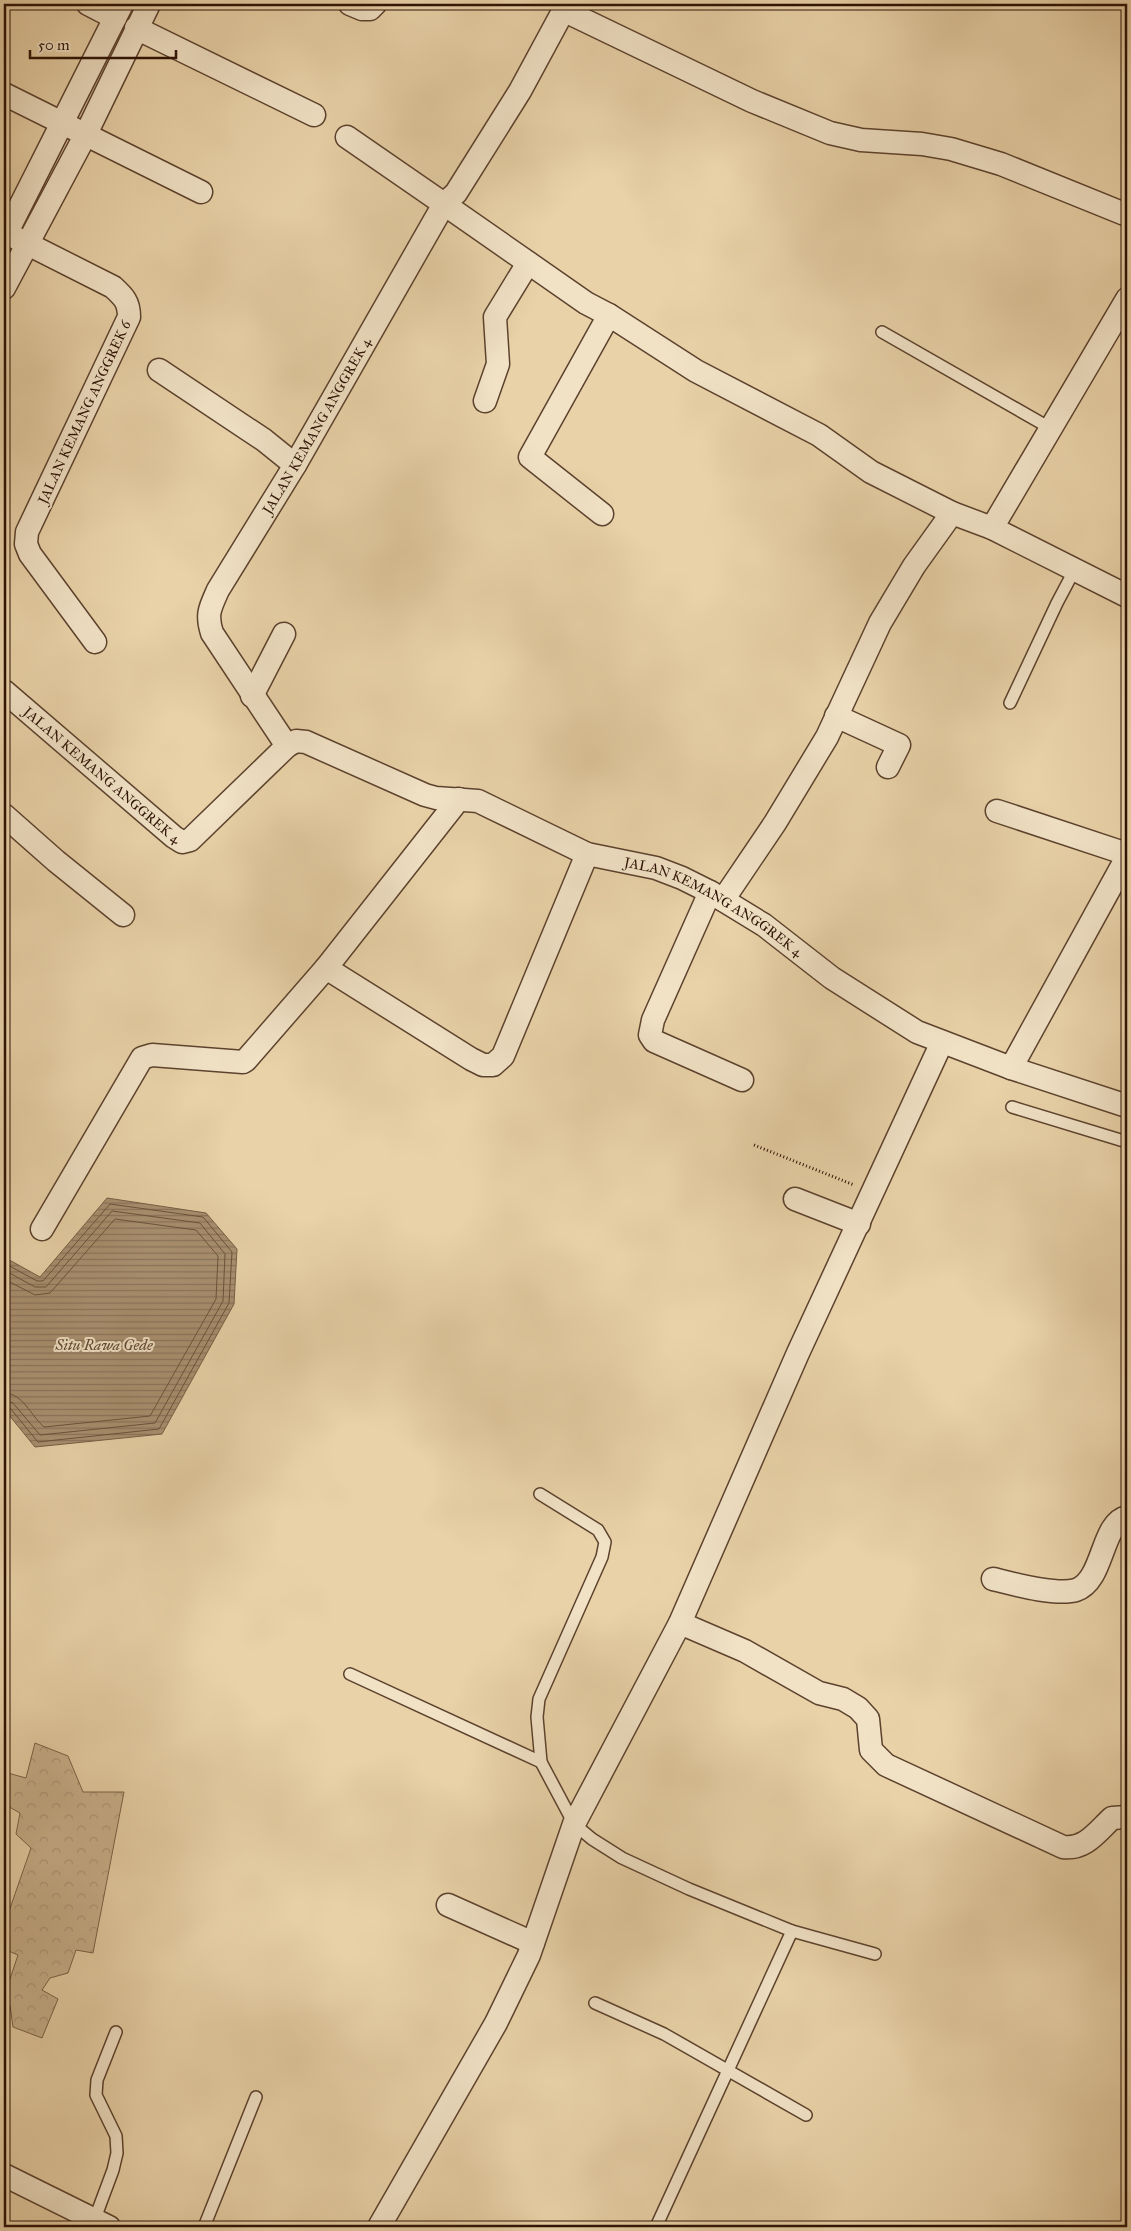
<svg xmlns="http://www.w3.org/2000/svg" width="1131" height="2231" font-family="'IM FELL Great Primer',serif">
<defs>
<pattern id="forest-crowns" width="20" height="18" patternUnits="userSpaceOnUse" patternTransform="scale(1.25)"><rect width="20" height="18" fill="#c9b18c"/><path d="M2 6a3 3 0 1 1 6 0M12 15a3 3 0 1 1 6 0" fill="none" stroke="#ad9777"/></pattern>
<pattern id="water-rules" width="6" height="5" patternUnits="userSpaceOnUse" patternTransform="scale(1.25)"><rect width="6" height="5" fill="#a99171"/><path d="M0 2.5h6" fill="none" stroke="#8a755b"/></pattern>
</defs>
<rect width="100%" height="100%" fill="#e9d2a8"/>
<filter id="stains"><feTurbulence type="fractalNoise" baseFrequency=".004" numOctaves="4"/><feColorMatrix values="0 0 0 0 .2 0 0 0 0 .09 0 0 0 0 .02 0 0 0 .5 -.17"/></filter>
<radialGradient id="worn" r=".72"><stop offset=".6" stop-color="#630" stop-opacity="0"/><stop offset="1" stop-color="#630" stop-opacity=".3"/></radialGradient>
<path fill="url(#forest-crowns)" stroke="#7b6248" d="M35 1743 68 1756 83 1792H124L93 1953 76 1950 68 1973 50 1978 42 1990 58 1999 42 2038 13 2027 10 2005 4 2002V1982H9L18 1955 4 1949V1916L7 1917 31 1848 16 1834 20 1813 4 1804V1772L26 1778Z"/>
<path fill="url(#water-rules)" stroke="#775e46" d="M107 1198 206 1213 237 1249 234 1304 162 1434 35 1447 4 1409V1257L40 1277Z"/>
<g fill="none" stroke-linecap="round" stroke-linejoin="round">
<g stroke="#6b523b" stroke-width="1">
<path d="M4 1263 37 1281H43L110 1204 203 1217 232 1252 229 1303 159 1429 38 1442 10 1408 4 1406"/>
<path d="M4 1270 35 1287H46L112 1211 200 1223 225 1254 223 1301 155 1423 40 1435 13 1403 4 1400"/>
<path d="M4 1279 35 1295 50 1293 115 1219 196 1230 218 1256 216 1299 150 1416 44 1427C31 1416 23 1393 4 1393"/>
</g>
<defs>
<g id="service">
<path d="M882 332 1050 428"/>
<path d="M1010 703 1057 603 1075 569"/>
<path d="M1012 1107 1127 1142"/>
<path d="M540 1494 598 1530 605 1542 602 1557 539 1699 537 1717 541 1762 574 1824 592 1839 622 1858 689 1889 792 1931 875 1954"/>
<path d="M350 1674 541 1762"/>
<path d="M595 2003 664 2034 806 2115"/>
<path d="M94 2221 113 2170 117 2153 116 2136 96 2095 97 2080 116 2032"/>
<path d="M204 2227 256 2097"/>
<path d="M656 2227 792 1931"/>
</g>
<g id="minor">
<path d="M88 4 115 18"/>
<path d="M350 4 362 9H370L375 4"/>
<path d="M567 4 520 91 456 193 444 204 586 303 609 315 696 371 819 435 871 472 952 513 992 528 1127 596"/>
<path d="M563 10 752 101 830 133 861 140 922 144 951 149 1001 164 1127 215"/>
<path d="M136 28 314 115"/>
<path d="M4 94 201 192"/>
<path d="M4 232 113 287C124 297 129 302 129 317L27 532 26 544 30 554 95 642"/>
<path d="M4 238 122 4"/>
<path d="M4 288 86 134 149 4"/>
<path d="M159 370 264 440 295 465"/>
<path d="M485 401 498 364 495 317 528 263"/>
<path d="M602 514 530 457 609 315"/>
<path d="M992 528 1127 299"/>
<path id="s1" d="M4 691 174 837 182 842 190 840 287 746 296 741 306 742 425 795 436 798 478 801 587 854 656 868 682 878 710 892 764 925 832 978 917 1032 1011 1068 1127 1106"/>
<path d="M252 696 284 634"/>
<path d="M836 716 899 745 888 767"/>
<path id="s2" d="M287 746 212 633C206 614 210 608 218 590L295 465 444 204 347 137"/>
<path d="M997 811 1127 854"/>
<path d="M4 815 56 861 123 915"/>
<path d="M710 892 653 1020 650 1035 654 1041 742 1080"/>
<path d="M723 900 775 823 827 737 880 623 914 566 952 513"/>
<path d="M326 968 471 1059 483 1065H493L503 1056 587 854"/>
<path d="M1011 1068 1127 857"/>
<path d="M795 1199 859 1224"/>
<path d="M42 1229 142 1058 152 1055 243 1062 246 1060 326 968 459 799"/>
<path d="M993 1579C1013 1584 1056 1596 1076 1590 1104 1581 1101 1523 1127 1517"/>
<path d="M680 1623 745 1651 819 1693 843 1699 858 1708 868 1719 871 1750 886 1765 1063 1847C1085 1850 1097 1832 1112 1818L1127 1817"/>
<path d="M448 1905 533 1943"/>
<path d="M4 2175 109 2227"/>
<path d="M379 2227 496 2023 529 1955 574 1824 680 1623 798 1353 942 1042"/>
</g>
</defs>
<use href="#service" stroke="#5c422e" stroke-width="14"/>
<use href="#minor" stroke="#5c422e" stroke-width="25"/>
<g stroke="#2d1205" stroke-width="3" stroke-dasharray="1 2.5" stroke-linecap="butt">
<path d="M754 1145 854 1185"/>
<path d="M4 1877 6 1878"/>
</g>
<use href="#service" stroke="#f1e2c6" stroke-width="11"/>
<use href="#minor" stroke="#f1e2c6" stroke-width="22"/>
</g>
<g text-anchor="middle" stroke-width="4" stroke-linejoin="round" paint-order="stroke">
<g font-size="14" fill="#2d1205" stroke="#f1e2c6">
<text transform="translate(84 412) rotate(-65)" y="5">JALAN KEMANG ANGGREK 6</text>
<text dy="5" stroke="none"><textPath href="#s2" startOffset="372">JALAN KEMANG ANGGREK 4</textPath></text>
<text dy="5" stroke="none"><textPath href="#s1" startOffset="129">JALAN KEMANG ANGGREK 4</textPath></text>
<text dy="5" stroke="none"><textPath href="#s1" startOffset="841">JALAN KEMANG ANGGREK 4</textPath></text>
</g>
<g font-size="15" font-style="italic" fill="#5f4530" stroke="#f1e2c6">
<text x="104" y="1350">Situ Rawa Gede</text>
</g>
</g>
<rect width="1131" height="2231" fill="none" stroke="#e9d2a8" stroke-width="20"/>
<rect x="5" y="5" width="1121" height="2221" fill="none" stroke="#2d1205" stroke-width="2.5"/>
<rect x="10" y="10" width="1111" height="2211" fill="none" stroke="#2d1205"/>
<path d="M30 50v8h146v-8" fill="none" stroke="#2d1205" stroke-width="2.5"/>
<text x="38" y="50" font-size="15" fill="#2d1205" stroke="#f1e2c6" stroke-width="4" paint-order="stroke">50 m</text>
<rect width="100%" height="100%" filter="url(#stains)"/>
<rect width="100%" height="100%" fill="url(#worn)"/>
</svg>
